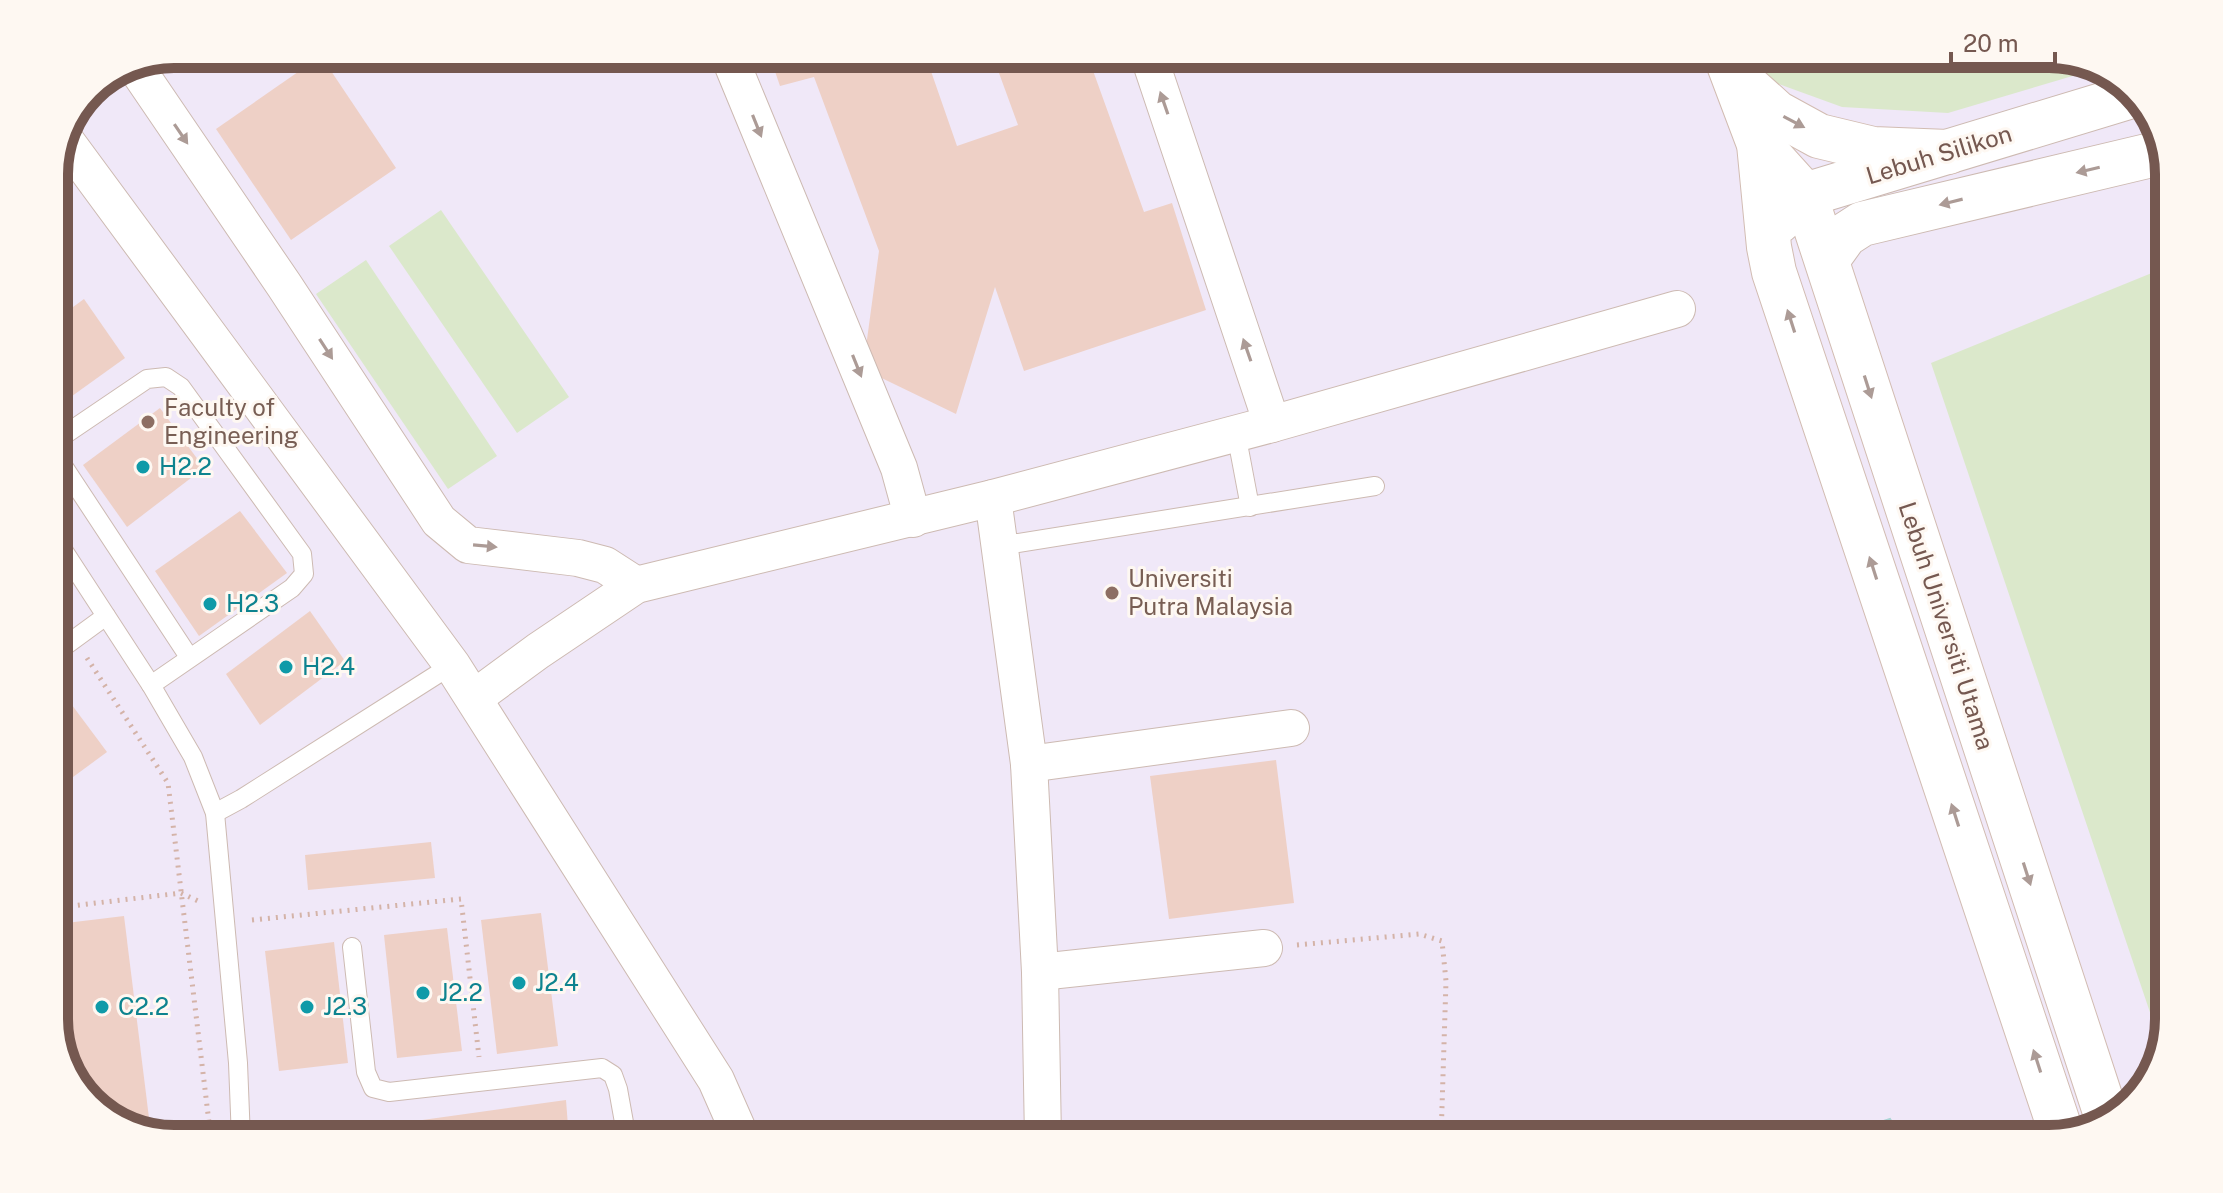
<svg xmlns="http://www.w3.org/2000/svg" width="2223" height="1193" font-family="'Public Sans',sans-serif">
<rect width="100%" height="100%" fill="#fbf3ec"/>
<path fill="#f0e8f8" d="M174 54H2049L2103 67 2149 108 2169 166V1019L2156 1073 2115 1119 2050 1139H174L120 1126 74 1086 54 1028V166L89 89Z"/>
<g fill="#dbe8cb">
<path d="M1752 54H2049L2103 67 1948 113 1842 107 1762 78Z"/>
<path d="M441 210 569 397 517 433 389 246Z"/>
<path d="M366 260 497 456 448 489 316 294Z"/>
<path d="M2169 266V1019L2162 1048 1931 363Z"/>
</g>
<path fill="#c1e3e4" stroke="#a9d4d4" stroke-width="2" d="M1890 1119 1903 1139H1828Z"/>
<g fill="#eed0c6">
<path d="M769 54H925L957 146 1018 125 992 54H1087L1144 212 1172 203 1206 310 1024 371 995 287 956 414 863 369 879 251 814 77 780 86Z"/>
<path d="M321 56 396 168 291 240 216 129Z"/>
<path d="M84 299 125 358 54 409V321Z"/>
<path d="M160 408 204 468 127 527 83 465Z"/>
<path d="M240 511 287 573 199 636 155 571Z"/>
<path d="M310 611 345 661 260 725 226 674Z"/>
<path d="M60 689 107 752 54 791V693Z"/>
<path d="M1276 760 1294 903 1169 919 1150 776Z"/>
<path d="M431 842 435 878 308 890 305 855Z"/>
<path d="M541 913 558 1046 497 1054 481 920Z"/>
<path d="M124 916 151 1134 120 1126 80 1091 58 924Z"/>
<path d="M447 928 462 1051 397 1058 384 935Z"/>
<path d="M334 942 348 1063 279 1071 265 951Z"/>
<path d="M566 1100 569 1139H359L358 1129Z"/>
</g>
<g fill="none" stroke-linecap="round" stroke-linejoin="round">
<defs>
<g id="service">
<path d="M1236 433 1250 507"/>
<path d="M54 442 147 379 166 377 181 387 302 554 304 574 292 588 151 685"/>
<path d="M54 452 189 657"/>
<path d="M54 536 151 685 193 757 215 813 238 1063 241 1139"/>
<path d="M999 546 1375 486"/>
<path d="M54 654 106 616"/>
<path d="M215 813 241 799 452 665"/>
<path d="M352 947 366 1072 373 1088 389 1092 602 1068 613 1075 618 1089 627 1139"/>
</g>
<g id="minor">
<path d="M728 54 899 468 913 519"/>
<path d="M1148 54 1272 424"/>
<path d="M137 69 284 285 439 521 468 545 578 558 605 565 636 585"/>
<path d="M66 141 452 665 716 1080 742 1139"/>
<path d="M993 498 1029 764 1040 972 1043 1139"/>
<path d="M474 698 538 651 636 585 993 498 1272 424 1677 309"/>
<path d="M1029 764 1291 728"/>
<path d="M1040 972 1264 948"/>
</g>
<g id="tertiary">
<path d="M1779 221 1786 210 1805 195 2135 95"/>
<path d="M1827 260 1845 235 1862 224 2164 152"/>
</g>
<g id="secondary">
<path d="M1725 54 1759 144 1769 247 1774 272 2062 1135"/>
<path d="M1738 78 1777 113 1819 136 1873 149 1948 152"/>
<path d="M1759 144 1805 195 2108 1121"/>
</g>
</defs>
<use href="#service" stroke="#cdbab2" stroke-width="20"/>
<use href="#minor" stroke="#cdbab2" stroke-width="38"/>
<use href="#tertiary" stroke="#cdbab2" stroke-width="46"/>
<use href="#secondary" stroke="#d2bcb2" stroke-width="46"/>
<g stroke="#d4b3a8" stroke-width="5" stroke-dasharray="2 6" stroke-linecap="butt">
<path d="M54 607 67 599"/>
<path d="M87 658 168 783 211 1139"/>
<path d="M54 908 181 893 198 901"/>
<path d="M252 920 461 899 479 1057"/>
<path d="M1297 945 1419 934 1442 941 1446 981 1441 1139"/>
<path d="M54 1016 56 1033"/>
</g>
<use href="#service" stroke="#fff" stroke-width="18"/>
<use href="#minor" stroke="#fff" stroke-width="36"/>
<use href="#tertiary" stroke="#fff" stroke-width="44"/>
<use href="#secondary" stroke="#fff" stroke-width="44"/>
</g>
<defs><path id="oneway-solid" d="M-6-.8H1V-3.2L6.5 0L1 3.2V.8H-6Z" transform="scale(2)"/></defs>
<g fill="#ac9b96">
<use href="#oneway-solid" transform="translate(1164 103) rotate(-109)"/>
<use href="#oneway-solid" transform="translate(1794 122) rotate(28)"/>
<use href="#oneway-solid" transform="translate(757 126) rotate(68)"/>
<use href="#oneway-solid" transform="translate(181 134) rotate(56)"/>
<use href="#oneway-solid" transform="translate(2088 170) rotate(167)"/>
<use href="#oneway-solid" transform="translate(1951 202) rotate(166)"/>
<use href="#oneway-solid" transform="translate(1791 321) rotate(-108)"/>
<use href="#oneway-solid" transform="translate(326 349) rotate(57)"/>
<use href="#oneway-solid" transform="translate(1247 350) rotate(-109)"/>
<use href="#oneway-solid" transform="translate(857 366) rotate(68)"/>
<use href="#oneway-solid" transform="translate(1868 387) rotate(72)"/>
<use href="#oneway-solid" transform="translate(485 546) rotate(5)"/>
<use href="#oneway-solid" transform="translate(1873 568) rotate(-108)"/>
<use href="#oneway-solid" transform="translate(1955 815) rotate(-108)"/>
<use href="#oneway-solid" transform="translate(2027 874) rotate(72)"/>
<use href="#oneway-solid" transform="translate(2037 1061) rotate(-108)"/>
</g>
<g fill="#8d6e63" stroke="#fef8f2" stroke-width="3">
<circle cx="148" cy="422" r="8"/>
<circle cx="1112" cy="593" r="8"/>
</g>
<g fill="#0f9aa8" stroke="#fef8f2" stroke-width="3">
<circle cx="143" cy="467" r="8"/>
<circle cx="210" cy="604" r="8"/>
<circle cx="286" cy="667" r="8"/>
<circle cx="519" cy="983" r="8"/>
<circle cx="423" cy="993" r="8"/>
<circle cx="102" cy="1007" r="8"/>
<circle cx="307" cy="1007" r="8"/>
</g>
<g text-anchor="middle" stroke-width="6" stroke-linejoin="round" paint-order="stroke">
<g font-size="24" fill="#755850" stroke="#fef8f2">
<text transform="translate(1939 155) rotate(-17)" y="8">Lebuh Silikon</text>
<text transform="translate(1946 626) rotate(72)" y="8">Lebuh Universiti Utama</text>
</g>
<g font-size="24" fill="#785e54" stroke="#fef8f2" text-anchor="start">
<text x="164" y="416">Faculty of<tspan x="164" dy="28">Engineering</tspan></text>
<text x="1128" y="587">Universiti<tspan x="1128" dy="28">Putra Malaysia</tspan></text>
</g>
<g font-size="24" fill="#0d838f" stroke="#fef8f2" text-anchor="start">
<text x="159" y="475">H2.2</text>
<text x="226" y="612">H2.3</text>
<text x="302" y="675">H2.4</text>
<text x="535" y="991">J2.4</text>
<text x="439" y="1001">J2.2</text>
<text x="118" y="1015">C2.2</text>
<text x="323" y="1015">J2.3</text>
</g>
</g>
<path d="M0 0H2223V1193H0ZM174 68H2049A106 106 0 0 1 2155 174V1019A106 106 0 0 1 2049 1125H174A106 106 0 0 1 68 1019V174A106 106 0 0 1 174 68Z" fill="#fef8f2" fill-rule="evenodd"/>
<path fill="none" stroke="#755850" stroke-width="10" d="M174 68H2049A106 106 0 0 1 2155 174V1019A106 106 0 0 1 2049 1125H174A106 106 0 0 1 68 1019V174A106 106 0 0 1 174 68Z"/>
<path d="M1951 52v12h104v-12" fill="none" stroke="#755850" stroke-width="4"/>
<text x="1963" y="52" font-size="24" fill="#755850" stroke="#fef8f2" stroke-width="6" paint-order="stroke">20 m</text>
</svg>
